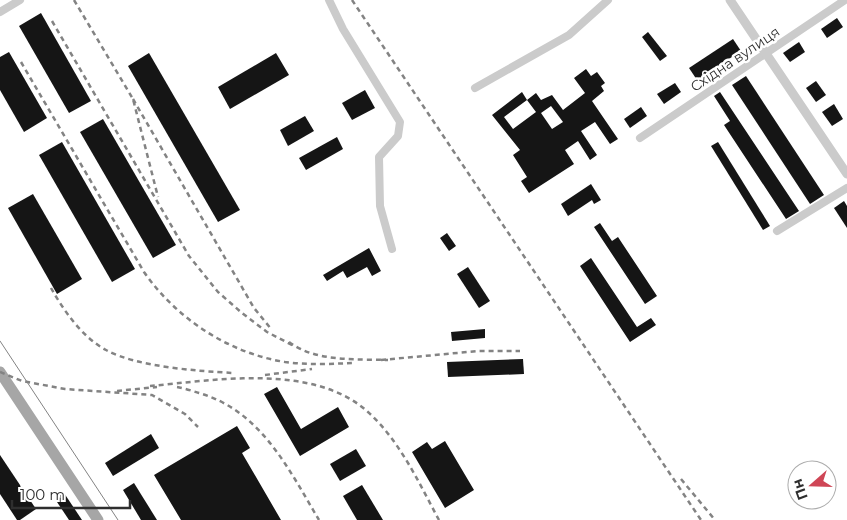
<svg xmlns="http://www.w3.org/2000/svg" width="847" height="520" font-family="Montserrat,sans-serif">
<rect width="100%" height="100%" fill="#fff"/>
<g fill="#151515" fill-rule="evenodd">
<path d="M41 13 91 101 69 113 19 26Z"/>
<path d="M837 18 843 27 827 38 821 29Z"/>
<path d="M648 32 667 56 660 61 642 37Z"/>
<path d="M733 39 741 51 697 80 689 68Z"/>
<path d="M799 42 805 52 790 62 783 53Z"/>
<path d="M9 52 47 118 24 132 0 90V57Z"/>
<path d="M149 53 240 210 218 222 128 66Z"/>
<path d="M276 53 289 75 230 109 218 87Z"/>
<path d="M586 69 591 76 597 72 605 83 601 86 604 91 592 101 618 139 610 144 595 122 581 131 597 155 590 160 578 141 565 150 574 164 529 193 521 181 527 177 513 155 520 150 492 115 522 92 527 100 536 93 541 100 552 95 563 110 585 93 574 78ZM527 100 536 112 513 129 504 117ZM551 106 563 122 552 129 541 113Z"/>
<path d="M746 76 824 195 810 204 732 85Z"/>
<path d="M816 81 826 95 816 102 806 88Z"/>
<path d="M675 83 681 92 664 104 657 94Z"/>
<path d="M365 90 375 108 352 120 342 103Z"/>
<path d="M720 92 799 211 786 219 724 125 730 121 714 96Z"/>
<path d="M834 104 843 119 832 126 822 112Z"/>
<path d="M641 107 647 116 630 128 624 119Z"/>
<path d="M305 116 314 131 288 146 280 130Z"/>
<path d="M103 119 176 245 153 258 80 132Z"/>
<path d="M337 137 343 149 306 170 299 158Z"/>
<path d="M62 142 135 269 112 282 39 155Z"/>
<path d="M718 142 770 226 763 230 711 146Z"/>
<path d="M591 184 601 200 594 204 592 200 568 216 561 204Z"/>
<path d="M33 194 82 279 57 294 8 208Z"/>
<path d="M844 201 847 206V228L834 208Z"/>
<path d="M600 223 612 241 618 237 657 296 645 304 594 227Z"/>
<path d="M447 233 456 246 449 251 440 238Z"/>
<path d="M369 248 381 271 372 276 367 267 347 278 343 271 327 281 323 275Z"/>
<path d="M591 258 637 327 651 318 656 325 630 342 580 266Z"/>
<path d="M468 267 490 301 479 308 457 274Z"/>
<path d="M485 329V338L452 341 451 332Z"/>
<path d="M523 359 524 374 448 377 447 362Z"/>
<path d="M277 387 301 429 338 407 349 427 300 456 264 394Z"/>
<path d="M237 426 250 448 242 453 281 520H181L154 475Z"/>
<path d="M151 434 159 448 113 476 105 463Z"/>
<path d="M445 441 474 490 445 508 412 452 427 442 432 449Z"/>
<path d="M356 449 366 466 340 481 330 464Z"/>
<path d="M0 455 36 509 20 520H17L0 494Z"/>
<path d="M134 483 157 520H141L123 490Z"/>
<path d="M362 485 383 520H357L343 496Z"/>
<path d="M64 493 82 520H69L55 499Z"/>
</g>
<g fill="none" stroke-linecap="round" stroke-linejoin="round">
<g stroke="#cbcbcb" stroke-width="8">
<path d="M329 0 343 29 400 122 398 136 379 157 380 206 392 249"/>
<path d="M0 12 20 0"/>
<path d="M475 88 569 35 608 0"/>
<path d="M640 138 845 0"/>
<path d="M777 231 847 188"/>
</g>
<path stroke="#cbcbcb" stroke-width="9" d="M730 0 847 174"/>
<path stroke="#a6a6a6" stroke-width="11" d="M0 372 98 520"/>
<path stroke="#838383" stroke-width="1" d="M0 341 118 520"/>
<g stroke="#838383" stroke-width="2.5" stroke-dasharray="5 4" stroke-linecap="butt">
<path d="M74 0 133 99 158 197"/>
<path d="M352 0 701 520"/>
<path d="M52 21 189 256 218 292 242 313 267 332 294 346"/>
<path d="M21 62 144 272C176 318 228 353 285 362 307 365 331 364 353 363"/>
<path d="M133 99 254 308 272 330"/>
<path d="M51 288C64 311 82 337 106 350 137 367 198 371 233 373"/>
<path d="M289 342C315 362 356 359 388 360"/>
<path d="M381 360 478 351H520"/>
<path d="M0 372 22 381 65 389 152 395 185 414 198 427"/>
<path d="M265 375 312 369"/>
<path d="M150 386C216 380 314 363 368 412 400 441 419 483 439 520"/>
<path d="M177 387C184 388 192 391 199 393 261 411 288 468 319 520"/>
<path d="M117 391 157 387"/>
<path d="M681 479 715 520"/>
</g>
</g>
<g text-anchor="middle" stroke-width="5" stroke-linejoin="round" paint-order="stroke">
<g font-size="14" fill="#2e2e2e" stroke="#fff">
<text transform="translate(735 59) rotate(-34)" y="5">Східна вулиця</text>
</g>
</g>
<g transform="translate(812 485) rotate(250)"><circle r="24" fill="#ffffff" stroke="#ababab"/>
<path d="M0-4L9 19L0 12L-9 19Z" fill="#cf4656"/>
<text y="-8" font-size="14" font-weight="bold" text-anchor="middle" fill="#2e2e2e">Пн</text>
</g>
<path d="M12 500v8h118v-8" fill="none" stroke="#2e2e2e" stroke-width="2.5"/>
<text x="20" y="500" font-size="15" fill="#2e2e2e" stroke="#ffffff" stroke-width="4" paint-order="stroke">100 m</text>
</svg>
